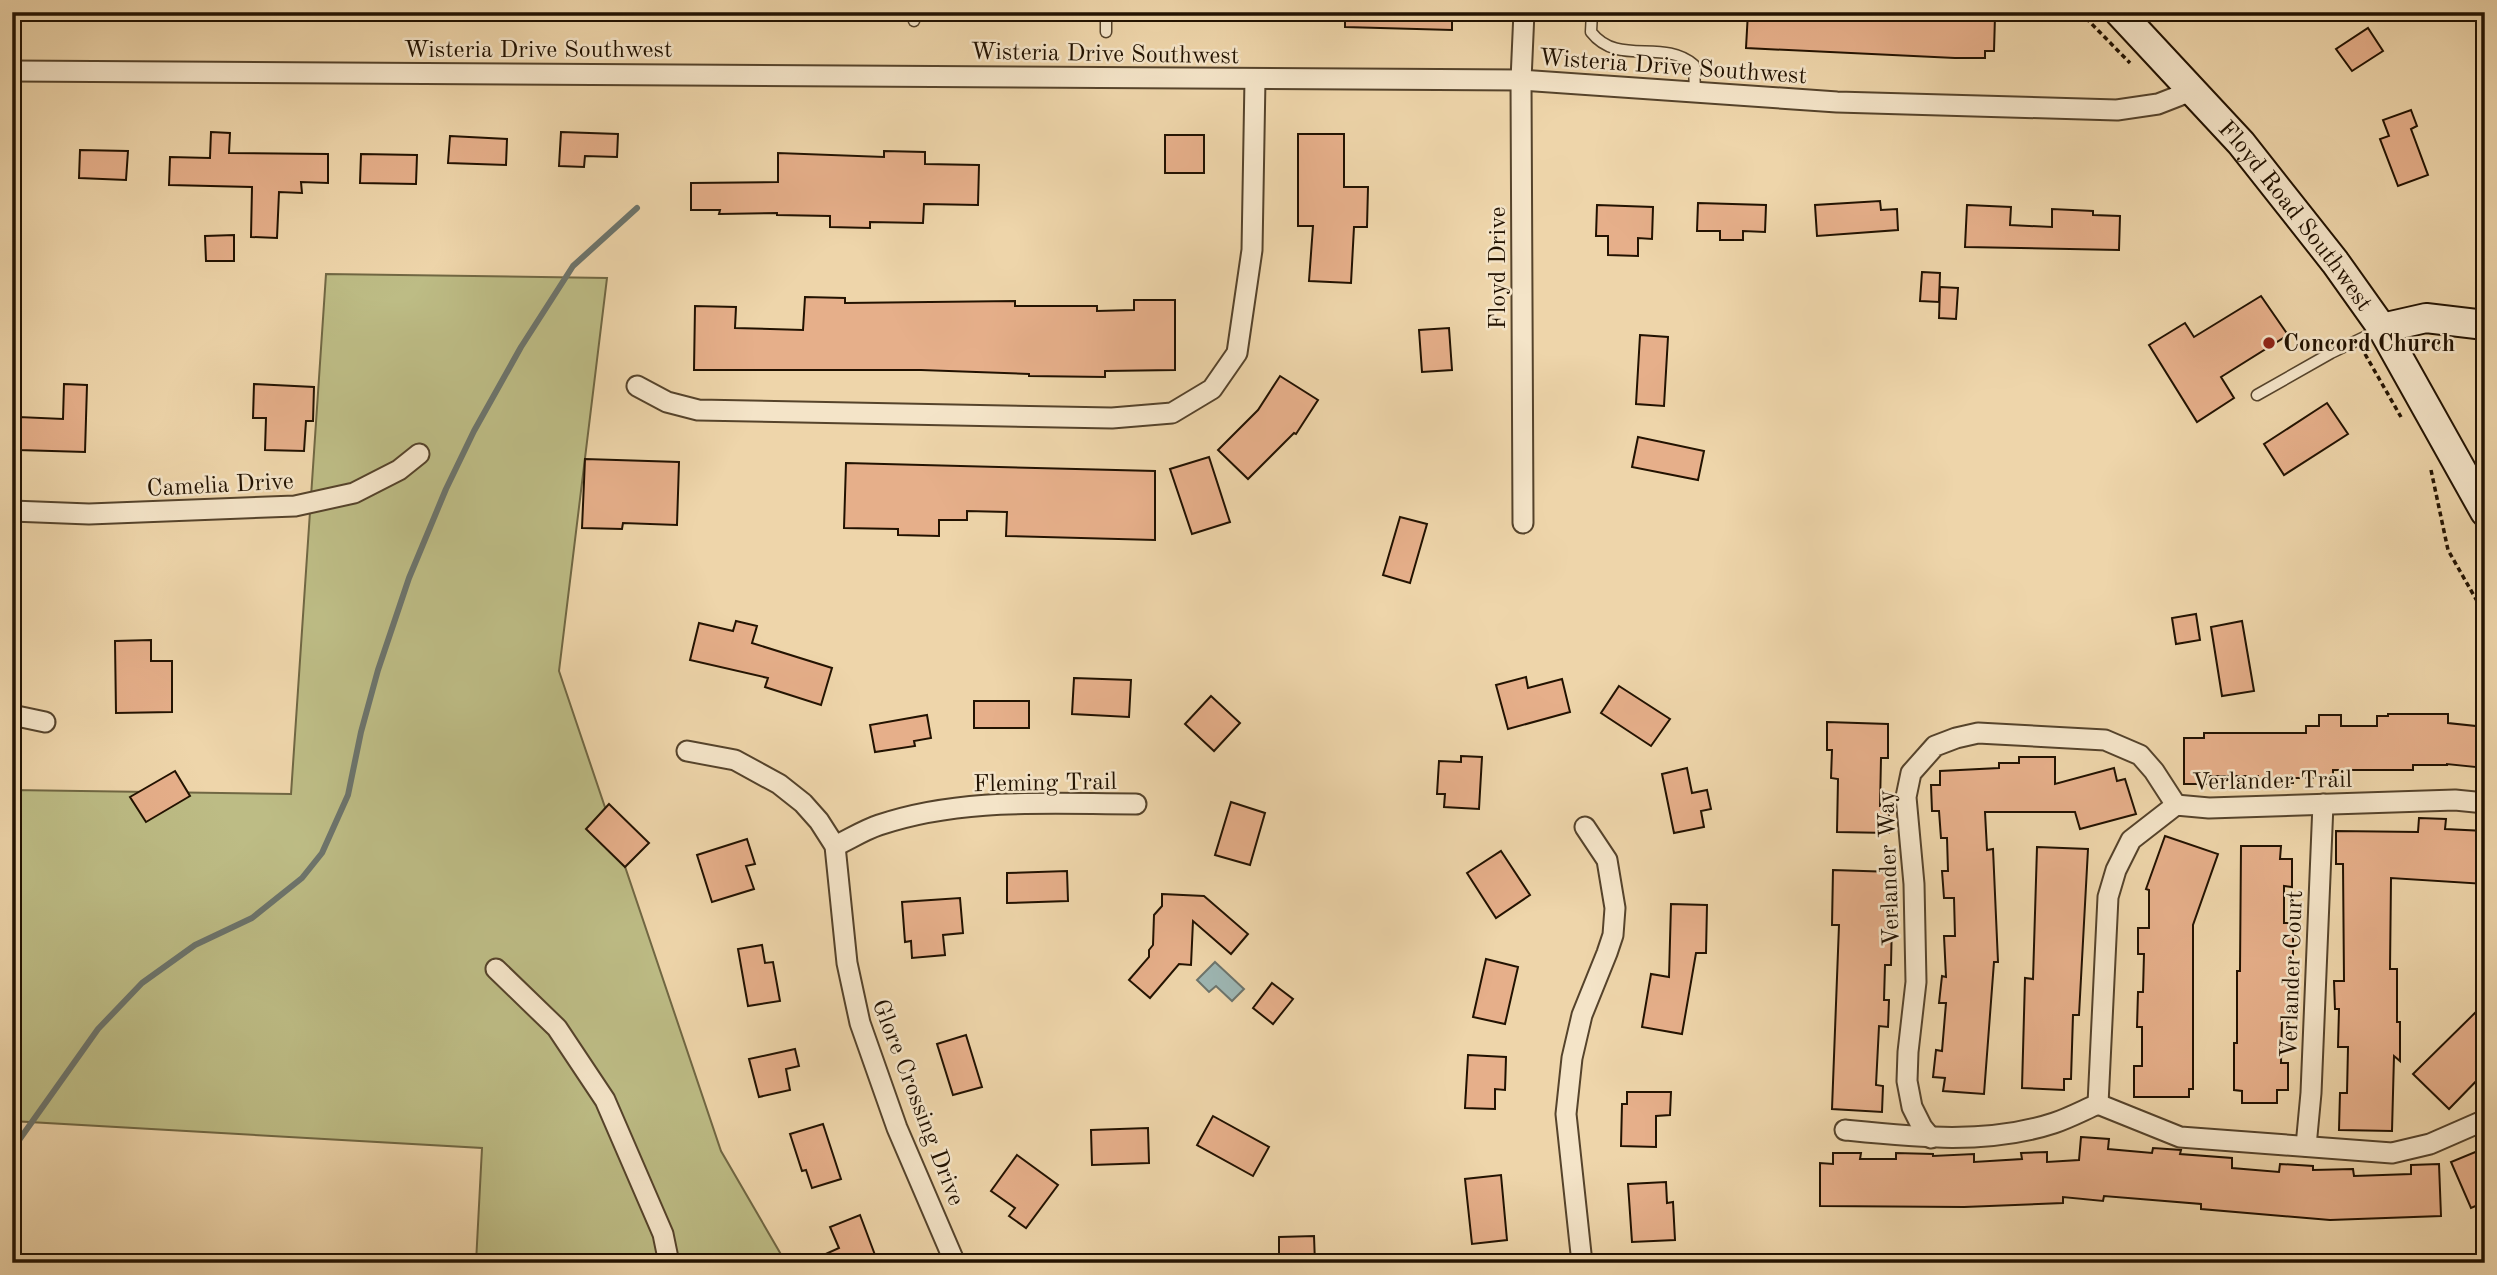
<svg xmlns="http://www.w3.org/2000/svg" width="2497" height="1275" font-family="'Old Standard TT',serif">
<rect width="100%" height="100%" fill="#eed5aa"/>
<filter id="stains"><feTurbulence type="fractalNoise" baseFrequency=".00286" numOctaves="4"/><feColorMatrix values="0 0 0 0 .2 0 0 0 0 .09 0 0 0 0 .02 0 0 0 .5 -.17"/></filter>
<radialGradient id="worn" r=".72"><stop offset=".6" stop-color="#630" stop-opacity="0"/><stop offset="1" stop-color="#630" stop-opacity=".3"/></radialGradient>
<path fill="#bdbc85" stroke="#706743" stroke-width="2" d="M326 274 607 278 559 671 721 1151 786 1263H476L482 1148 12 1121V790L291 794Z"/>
<path fill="#9db6b3" stroke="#6c746c" stroke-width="2" d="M1215 962 1244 989 1232 1001 1216 986 1209 992 1197 980Z"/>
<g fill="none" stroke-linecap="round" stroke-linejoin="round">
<path stroke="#6c746c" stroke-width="6" d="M12 1150 98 1029 142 983 195 945 252 918 302 878 322 853 348 795 361 732 378 670 409 578 446 489 474 431 521 347 573 266 637 208"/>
</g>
<g fill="#e6af8a" stroke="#221201" stroke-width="2">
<path d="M1345 12H1452V30L1345 27Z"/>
<path d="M1748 12H1979V16H1995L1994 51H1985V58H1955L1746 48Z"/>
<path d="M2368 28 2383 51 2352 71 2336 49Z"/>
<path d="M2411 110 2417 126 2411 129 2428 175 2398 186 2380 139 2389 136 2383 120Z"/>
<path d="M211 132 230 133 229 153 328 154V183L301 182 302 193 279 192 277 238 251 237 252 187 169 185 170 157 210 158Z"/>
<path d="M561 132 618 134 617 157 585 156 584 167 559 166Z"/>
<path d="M1298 134H1344V187H1368L1367 227H1354L1351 283 1309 281 1313 226H1298Z"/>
<rect x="1165" y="135" width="39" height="38"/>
<path d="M450 136 507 139 506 165 448 163Z"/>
<path d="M80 150 128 151 126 180 79 178Z"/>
<path d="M884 151 925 152V164L979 165 978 205 924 204 923 223 870 222V228L830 227V216L777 215V213L719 214 720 210H691V183L778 182V153L884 157Z"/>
<path d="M361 154 417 155 416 184 360 183Z"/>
<path d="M1880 201 1881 210 1897 209 1898 230 1817 236 1815 205Z"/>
<path d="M1698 203 1766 205 1765 232 1743 231V240H1720V231H1697Z"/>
<path d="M1597 205 1653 207 1652 239 1638 238V256L1608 255V236H1596Z"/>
<path d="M1967 205 2011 207 2010 225 2052 227V209L2093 211V215L2120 216 2119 250 1965 247Z"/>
<path d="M234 235V261H206L205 236Z"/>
<path d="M1922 272 1940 273 1939 302 1920 301Z"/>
<path d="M1940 287 1958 288 1956 319 1939 318Z"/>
<path d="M2261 296 2288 335 2221 377 2234 398 2197 422 2149 345 2185 323 2194 337Z"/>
<path d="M805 297 845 298V303L1015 301V306H1097V311L1134 310V300H1175V370L1105 371V377L1029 376V374L921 370H694L695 306 736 307 735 328 803 330Z"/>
<path d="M1449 328 1452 370 1422 372 1419 330Z"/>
<path d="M1640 335 1668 337 1664 406 1636 404Z"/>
<path d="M1280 376 1318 400 1296 434 1294 433 1248 479 1218 450 1258 410Z"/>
<path d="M64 384 87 385 85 452 18 450 19 417 63 419Z"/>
<path d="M254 384 314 387 313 421H306L304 451 265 450 266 418H253Z"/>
<path d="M2327 403 2348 434 2284 475 2264 444Z"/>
<path d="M1638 437 1704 451 1698 480 1632 467Z"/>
<path d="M1209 457 1230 522 1192 534 1170 469Z"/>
<path d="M585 459 679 462 677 525 623 523 622 529 582 528Z"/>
<path d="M846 463 1155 471V540L1006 536 1007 512 967 511V520H939V536L898 535V529L844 528Z"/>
<path d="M1400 517 1427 524 1410 583 1383 575Z"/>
<path d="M2196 614 2200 640 2176 644 2172 618Z"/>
<path d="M736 621 757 626 752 643 832 668 821 705 765 687 768 678 690 660 699 623 733 631Z"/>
<path d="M2242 621 2254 691 2222 696 2211 627Z"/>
<path d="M151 640V661H172V712L116 713 115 641Z"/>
<path d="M1526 677 1528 688 1562 679 1570 712 1508 729 1496 685Z"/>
<path d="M1074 678 1131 680 1129 717 1072 714Z"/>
<path d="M1619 686 1670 719 1651 746 1601 713Z"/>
<path d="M1211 696 1240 723 1214 751 1185 724Z"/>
<rect x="974" y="701" width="55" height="27"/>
<path d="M2388 714H2448V723L2485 727V768L2447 764V765H2413V770H2333V778H2293V783L2258 782V776H2209V784H2184V738H2204V733H2306V726H2319V715H2341V726H2377V716H2388Z"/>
<path d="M927 715 931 738 914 741 915 746 875 752 870 725Z"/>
<path d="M1827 722 1888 724V758H1881L1880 806H1889V833L1837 832 1838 779 1831 778 1832 750H1827Z"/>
<path d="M1461 756 1482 757 1479 809 1444 807 1445 794H1437L1439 761 1461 762Z"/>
<path d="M2019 757H2055V784L2114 768 2117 781 2125 779 2136 814 2080 829 2075 812H1985L1987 850 1993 849 1998 962H1994L1984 1094 1943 1091 1945 1078 1933 1077 1936 1050 1942 1051 1946 1003H1939L1942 976 1946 977 1944 936H1955L1954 898H1944L1942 871H1948L1947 838H1941L1939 811H1932L1931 785H1940V771L1999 768V763H2019Z"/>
<path d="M1687 768 1692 793 1707 790 1711 809 1701 811 1704 827 1674 833 1662 774Z"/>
<path d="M175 771 190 796 146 822 130 797Z"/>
<path d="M1231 802 1265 813 1250 865 1215 855Z"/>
<path d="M609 804 649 843 625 867 586 829Z"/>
<path d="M2419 818 2446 819 2445 829 2485 831V884L2391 878 2390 969H2397V1022H2400V1061L2394 1056 2392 1131 2339 1130 2340 1093H2347L2348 1047H2338L2339 1009H2335L2334 981H2344L2343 864H2336V831L2418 832Z"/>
<path d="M2165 836 2218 854 2193 925V1089H2189V1097H2134V1066H2142V1027H2137L2138 992H2143L2144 954H2138V928H2149V890L2146 889Z"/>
<path d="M747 839 755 864 746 866 754 889 712 902 697 855Z"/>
<path d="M2241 846H2281L2280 859H2292V887L2284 886V923H2293V957H2289V1019H2282L2281 1063H2288V1090H2277V1103H2242V1091L2234 1090V1043H2237V971H2240Z"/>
<path d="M2037 847 2088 849 2079 1015H2073L2071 1079H2064V1090L2022 1088 2025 978 2033 979Z"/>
<path d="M1501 851 1530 895 1496 918 1467 873Z"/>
<path d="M1833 870 1893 872 1891 965H1885L1884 1000H1889L1888 1027 1879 1026 1876 1085 1883 1086 1882 1112 1832 1109 1839 925H1832Z"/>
<path d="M1067 871 1068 901 1007 903V873Z"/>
<path d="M1162 894 1204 896 1248 934 1231 954 1193 921 1191 965 1179 964 1150 998 1129 980 1149 957V950L1153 945 1154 915 1162 906Z"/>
<path d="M960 898 963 933 943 935 945 955 912 958 911 941 905 942 902 902Z"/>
<path d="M1671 904 1707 905 1706 953H1696L1682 1034 1642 1027 1651 974 1669 977Z"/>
<path d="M762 945 765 963 773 962 780 1001 748 1006 738 949Z"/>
<path d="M1486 959 1518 967 1505 1024 1473 1017Z"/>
<path d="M1272 983 1293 999 1273 1024 1253 1008Z"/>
<path d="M2485 1003V1072L2449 1109 2413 1074Z"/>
<path d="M966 1035 982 1087 953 1095 937 1044Z"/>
<path d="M795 1049 799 1066 786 1069 790 1090 759 1097 749 1059Z"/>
<path d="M1468 1055 1506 1057 1505 1090 1495 1089V1109L1465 1108Z"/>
<path d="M1627 1092H1671L1670 1115 1656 1116V1147L1621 1146 1622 1104H1627Z"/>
<path d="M1213 1116 1269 1147 1253 1176 1197 1145Z"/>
<path d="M823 1124 841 1179 812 1188 806 1170 802 1171 790 1134Z"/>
<path d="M1148 1128 1149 1163 1092 1165 1091 1130Z"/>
<path d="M2081 1137 2109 1139 2108 1149 2152 1153 2153 1148 2181 1150 2180 1154 2232 1158V1168L2279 1172 2280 1164 2313 1166V1170L2353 1169 2354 1176 2411 1174V1165L2439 1164 2441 1216 2330 1220 2201 1209V1204L2104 1196 2103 1201 2063 1197V1203L1964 1207 1820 1206V1163L1833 1164V1153H1861L1860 1159H1896V1153L1933 1154V1156L1974 1154V1162L2022 1159 2021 1153 2047 1152V1162L2079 1160Z"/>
<path d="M2485 1148V1202L2471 1208 2451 1162Z"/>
<path d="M1017 1155 1058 1185 1026 1228 1009 1216 1015 1208 991 1191Z"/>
<path d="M1501 1175 1507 1240 1472 1244 1465 1179Z"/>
<path d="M1666 1182 1667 1203 1673 1202 1675 1240 1632 1242 1628 1184Z"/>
<path d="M860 1215 878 1263H806L839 1248 830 1227Z"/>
<path d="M1314 1236 1315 1263H1279V1237Z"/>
</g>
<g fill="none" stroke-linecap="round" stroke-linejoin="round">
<defs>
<g id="lane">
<path d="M1592 12 1591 32C1618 67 1663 38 1694 65L1695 92"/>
<path d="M914 21V12"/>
<path d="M1106 32V12"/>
<path d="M2257 395 2331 353 2379 330"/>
</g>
<g id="street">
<path d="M12 71 1521 80 1837 102 2117 110 2158 104 2194 90"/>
<path d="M637 386 667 402 698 410 1112 418 1172 413 1212 389 1237 353 1252 250 1255 79"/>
<path d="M12 511 89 514 295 506 354 493 399 470 419 454"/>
<path d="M1523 523 1521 80 1524 12"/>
<path d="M12 715 45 722"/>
<path d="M687 751 735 760 779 784 803 803 819 821 835 846 847 963 860 1023 897 1128 955 1263"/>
<path d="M835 846C850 839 864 830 879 825 962 797 1050 804 1136 804"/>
<path d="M496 969 557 1028 605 1100 663 1234 669 1263"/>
<path d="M2098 1104 2108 897 2116 870 2131 840 2176 805 2209 808 2455 800 2485 803"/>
<path d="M2098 1104 2180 1137 2392 1153 2430 1144 2485 1120"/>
<path d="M1845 1130C1914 1137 1987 1145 2054 1123 2069 1118 2084 1110 2098 1104"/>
<path d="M1931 1138 1922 1127 1912 1107 1907 1081 1908 1052 1916 982 1914 884 1906 797 1911 773 1935 746 1956 738 1978 733 2105 740 2140 755 2154 771 2176 805"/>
<path d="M2306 1146 2311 1093 2323 804"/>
<path d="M1582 1263 1566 1114 1572 1058 1582 1015 1607 953 1613 935 1615 908 1607 860 1585 827"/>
</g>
<g id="secondary">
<path id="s1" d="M2119 12 2241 143 2335 262 2382 328 2485 512"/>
<path d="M2382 328 2426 318 2485 325"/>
</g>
</defs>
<use href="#lane" stroke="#55432b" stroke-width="13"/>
<use href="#street" stroke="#55432b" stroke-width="23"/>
<use href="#secondary" stroke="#221201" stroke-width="32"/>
<g stroke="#221201" stroke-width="3.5" stroke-dasharray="5 3.5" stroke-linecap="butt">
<path d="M2080 12 2130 63"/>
<path d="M2365 354 2401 417"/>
<path d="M2431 470 2448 550 2477 601 2485 611"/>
</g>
<use href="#lane" stroke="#f4e4c8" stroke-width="10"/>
<use href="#street" stroke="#f4e4c8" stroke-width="19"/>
<use href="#secondary" stroke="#f4e4c8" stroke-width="28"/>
</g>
<circle fill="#8f2418" stroke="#f4e4c8" stroke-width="2.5" cx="2269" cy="343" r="7"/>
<g text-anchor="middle" stroke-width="5" stroke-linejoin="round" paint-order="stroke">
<g font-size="24" fill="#221201" stroke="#f4e4c8">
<text x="538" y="57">Wisteria Drive Southwest</text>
<text transform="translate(1105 53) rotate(1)" y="8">Wisteria Drive Southwest</text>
<text transform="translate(1673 66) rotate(4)" y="8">Wisteria Drive Southwest</text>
<text dy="8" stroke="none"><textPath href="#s1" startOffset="270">Floyd Road Southwest</textPath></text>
<text transform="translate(1497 268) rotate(-90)" y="8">Floyd Drive</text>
<text transform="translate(220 484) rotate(-3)" y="8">Camelia Drive</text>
<text transform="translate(2272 780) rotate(-1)" y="8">Verlander Trail</text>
<text transform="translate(1045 782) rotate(-1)" y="8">Fleming Trail</text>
<text transform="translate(1888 868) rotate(-92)" y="8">Verlander Way</text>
<text transform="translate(2291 974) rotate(-88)" y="8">Verlander Court</text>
<text transform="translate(919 1102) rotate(69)" y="8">Glore Crossing Drive</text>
</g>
<g font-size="24" font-weight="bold" fill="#221201" stroke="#f4e4c8" text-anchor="start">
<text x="2283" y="351">Concord Church</text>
</g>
</g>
<rect width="2497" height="1275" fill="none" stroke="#eed5aa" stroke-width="42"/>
<rect x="14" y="14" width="2469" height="1247" fill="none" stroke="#221201" stroke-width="3.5"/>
<rect x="21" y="21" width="2455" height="1233" fill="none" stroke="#221201" stroke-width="2"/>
<rect width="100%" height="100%" filter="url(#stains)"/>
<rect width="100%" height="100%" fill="url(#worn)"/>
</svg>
